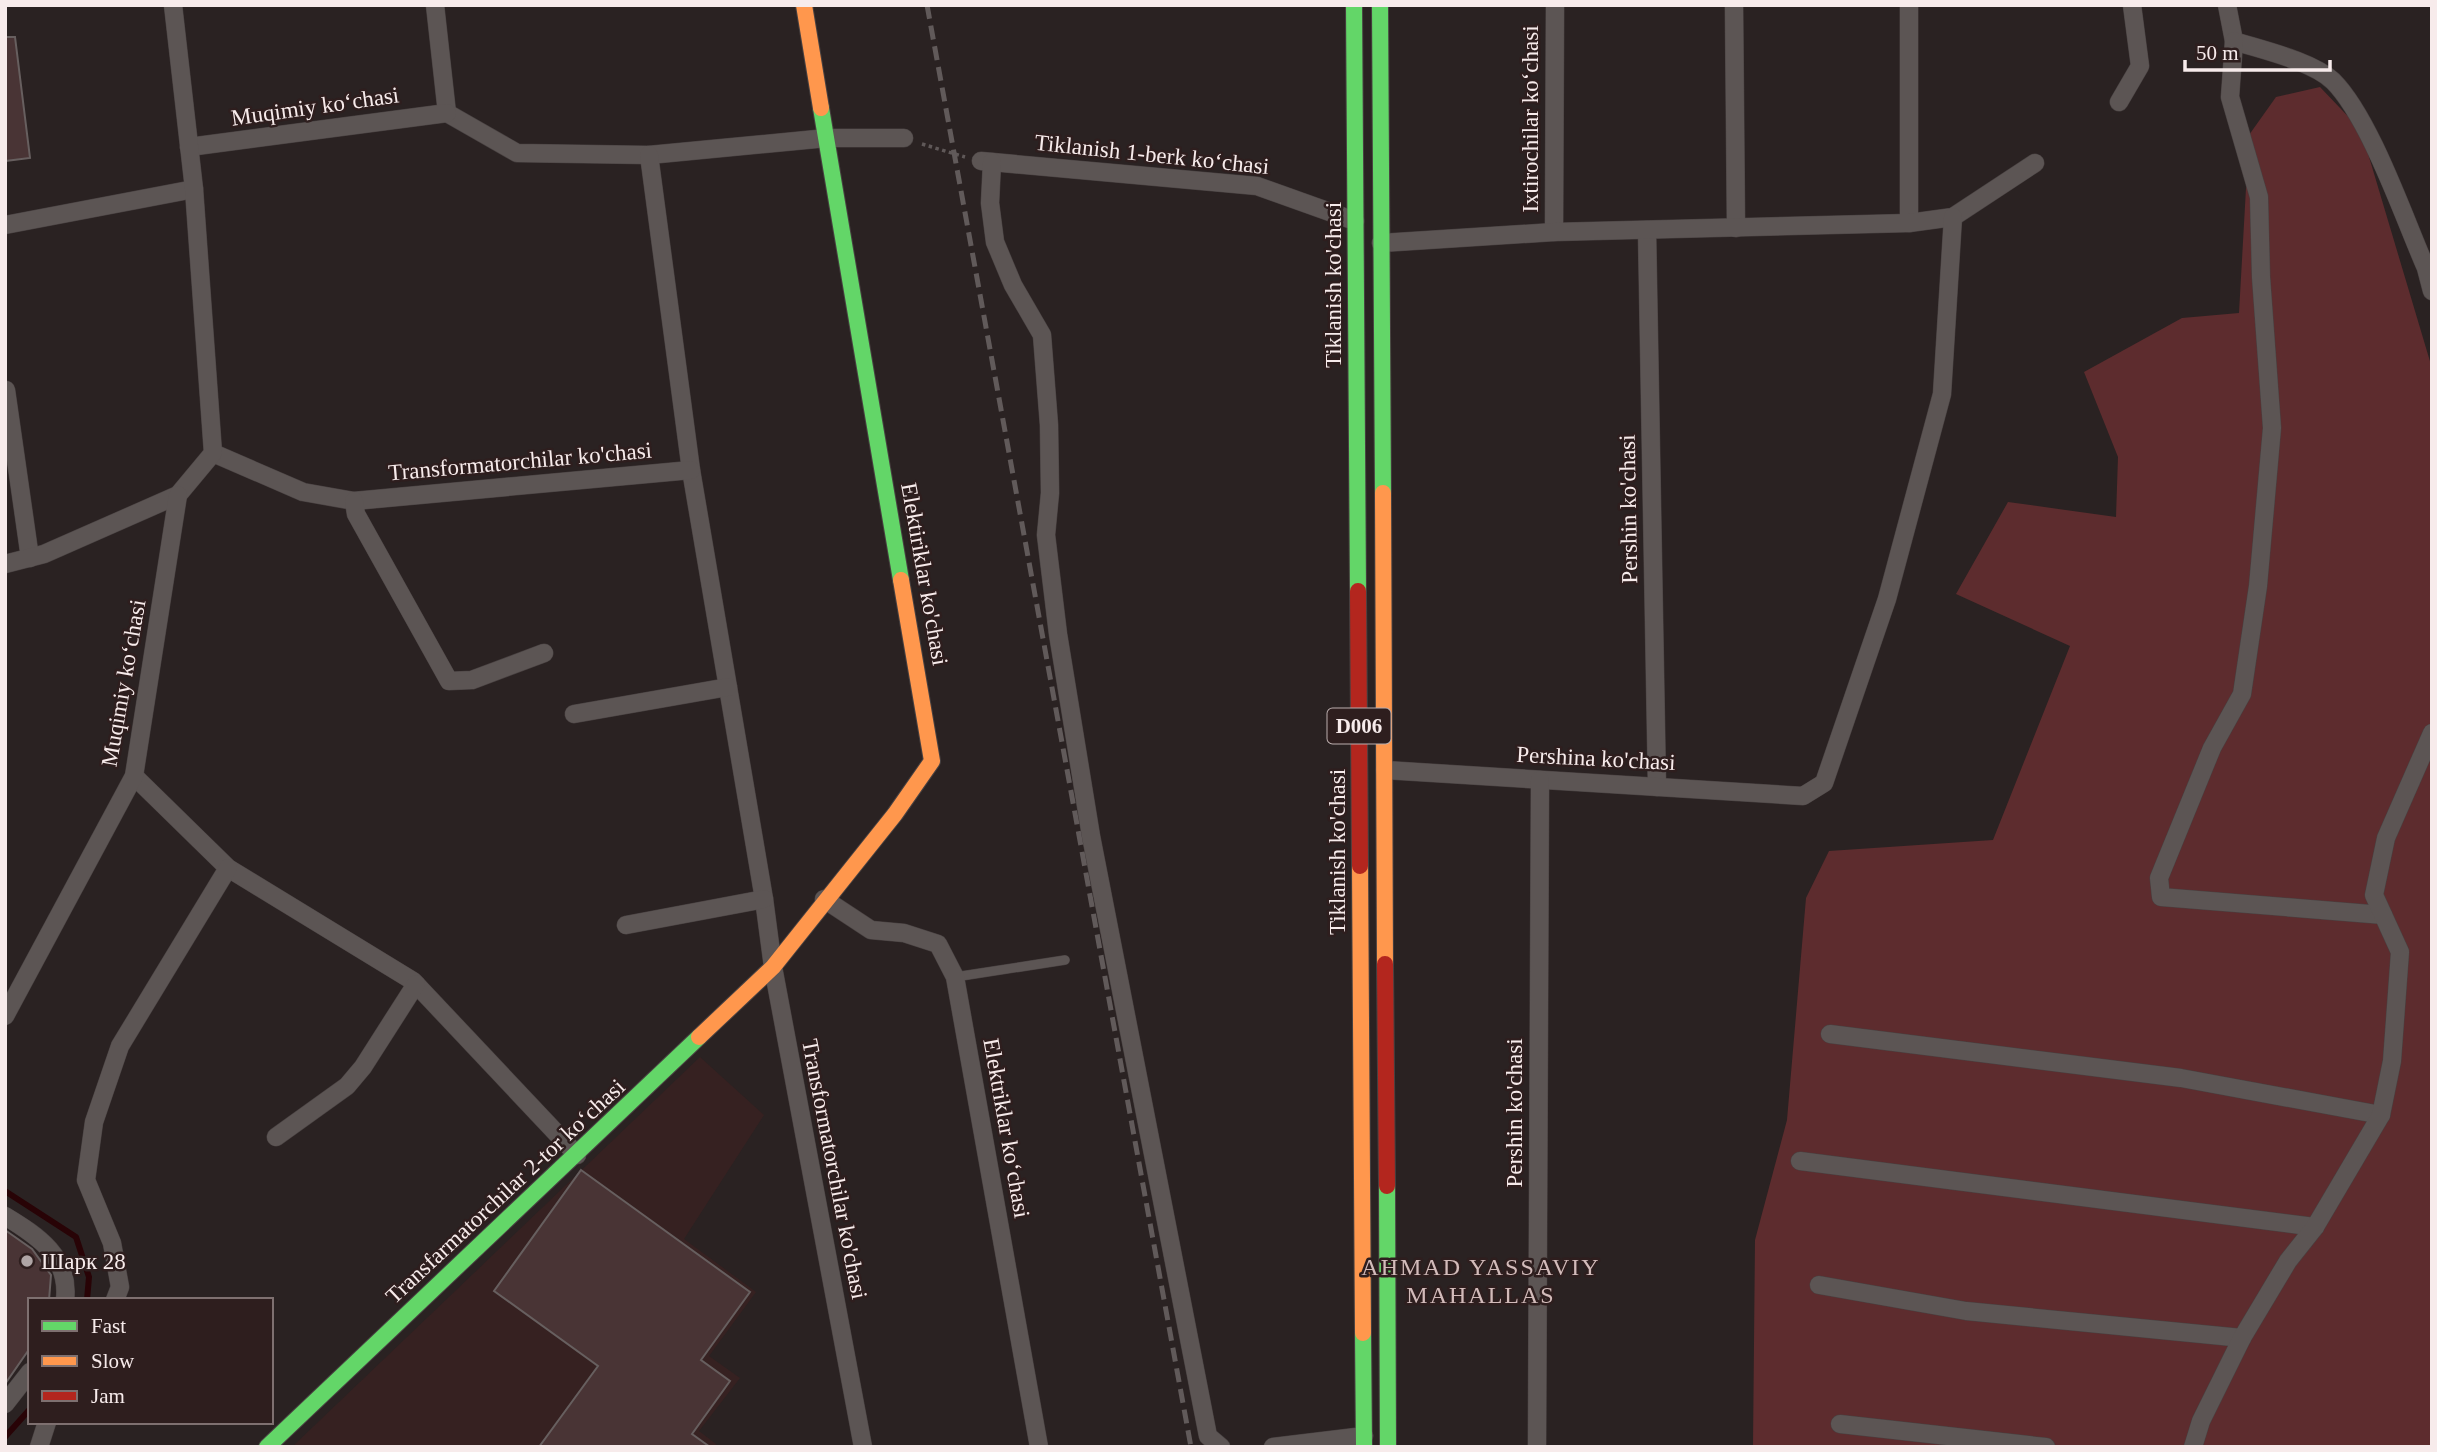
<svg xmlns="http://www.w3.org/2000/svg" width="2437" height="1452" font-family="Georgia,serif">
<rect width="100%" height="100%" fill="#2a2222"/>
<path fill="#362121" d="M700 1057 764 1115 684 1239 756 1292 709 1356 740 1378 699 1431 716 1444 714 1447H292Z"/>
<path fill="#5d2c2e" d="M2320 87 2361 130 2432 368V1447H1753L1755 1240 1787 1120 1806 898 1829 851 1993 840 2070 646 1956 594 2008 502 2116 517 2118 457 2084 372 2182 318 2239 313 2249 135 2276 97Z"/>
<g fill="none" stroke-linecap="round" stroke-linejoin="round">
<g stroke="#280306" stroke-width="6">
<path d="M5 1191 76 1237 89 1277 87 1300"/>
<path d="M5 1437 30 1409"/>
</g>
</g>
<g fill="#493435" stroke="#675f5f" stroke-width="2">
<path d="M5 37H15L30 158 5 161Z"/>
<path d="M581 1170 750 1292 701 1360 730 1381 692 1434 710 1447H539L598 1366 494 1291Z"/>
<path d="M5 1230 32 1249 51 1275 49 1300H30V1348L5 1384Z"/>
</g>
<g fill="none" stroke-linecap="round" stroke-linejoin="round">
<defs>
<path id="lane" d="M955 977 1065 960"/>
<g id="street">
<path d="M435 5 447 113"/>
<path d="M1734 5 1736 228"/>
<path d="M2227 5 2234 41C2262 50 2312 61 2333 81 2370 118 2404 218 2426 268L2432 291"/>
<path d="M2234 41 2230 97 2259 197 2261 277 2272 428 2258 586 2242 694 2212 748 2159 878 2161 897 2383 915"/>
<path d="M2119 102 2140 66 2132 5"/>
<path d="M447 113 517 153 649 155 827 138H904"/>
<path d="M189 147 447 113"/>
<path d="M649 155 691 470 764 899 773 967 863 1447"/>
<path d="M981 161 1257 186 1355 221"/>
<path d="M992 162 990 203 995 242 1013 285 1042 335 1049 425 1050 493 1046 535 1058 634 1091 836 1208 1436 1221 1447"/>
<path d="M1909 223V5"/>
<path d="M5 225 194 189"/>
<path d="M1647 230 1657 787"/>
<path d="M1554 232 1555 5"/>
<path d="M1381 243 1554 232 1909 223 1953 217 2035 163"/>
<path d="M6 390 30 558"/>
<path d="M213 453 303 492 354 501 691 470"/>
<path d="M354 501 356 514 449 681 472 680 544 653"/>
<path d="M5 564 44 554 178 495 213 453 194 189 173 5"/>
<path d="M574 714 728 687"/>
<path d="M1385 770 1803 796 1824 783 1887 599 1942 394 1953 217"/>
<path d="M134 776 228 868 413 981 577 1155"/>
<path d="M824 899 871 930 904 933 938 944 955 977 1039 1447"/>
<path d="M626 925 764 899"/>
<path d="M5 1016 134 776 178 495"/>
<path d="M1830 1034 2181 1078 2381 1115"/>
<path d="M276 1137 347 1086 363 1067 416 984"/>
<path d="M1800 1161 2315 1227"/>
<path d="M5 1216C38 1236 70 1257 65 1300"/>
<path d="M1819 1285 1966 1311 2242 1338"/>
<path d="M115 1300 120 1287 112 1243 86 1180 94 1122 120 1046 228 868"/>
<path d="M5 1404 30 1372"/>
<path d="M1840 1424 2046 1447"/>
<path d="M39 1447 47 1422"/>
<path d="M1273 1447 1364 1436"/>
<path d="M1537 1447 1540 780"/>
<path d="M2193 1447 2201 1421 2242 1338 2288 1261 2315 1227 2381 1115 2392 1061 2400 952 2374 895 2386 838 2432 733"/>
</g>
<g id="fast">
<path d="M1354 5 1358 591"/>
<path d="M1380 5 1383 493"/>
<path d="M821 108 901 580"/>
<path d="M1387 1186 1388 1447"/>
<path d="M1363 1333 1364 1447"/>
<path d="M267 1447 699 1037"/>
</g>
<g id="slow">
<path d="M804 5 821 108"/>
<path d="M1383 493 1385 964"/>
<path d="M1360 866 1363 1333"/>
<path d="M699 1037 773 967 895 814 932 761 901 580"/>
</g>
<g id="jam">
<path d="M1358 591 1360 866"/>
<path d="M1385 964 1387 1186"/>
</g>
</defs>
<use href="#lane" stroke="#484141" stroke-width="10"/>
<use href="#street" stroke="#484141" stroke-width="19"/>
<use href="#fast" stroke="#484141" stroke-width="18"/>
<use href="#slow" stroke="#484141" stroke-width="18"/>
<use href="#jam" stroke="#484141" stroke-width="18"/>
<path stroke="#5f5858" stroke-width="3.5" stroke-dasharray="3.5 3.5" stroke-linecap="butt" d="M922 144 965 157"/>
<use href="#lane" stroke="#5c5554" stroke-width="9"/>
<use href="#street" stroke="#5c5554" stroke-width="18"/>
<use href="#fast" stroke="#63d668" stroke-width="16"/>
<use href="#slow" stroke="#ff974d" stroke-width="16"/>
<use href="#jam" stroke="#b3261e" stroke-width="16"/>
<path stroke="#615a5a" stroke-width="5" stroke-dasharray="14 7" stroke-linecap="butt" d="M927 5 1191 1447"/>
</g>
<circle fill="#afa5a5" stroke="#2e1e1e" stroke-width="2.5" cx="27" cy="1261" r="7"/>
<g text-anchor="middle" stroke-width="5" stroke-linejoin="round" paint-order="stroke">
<rect fill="#2e1e1e" stroke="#bbaeae" stroke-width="2" x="1327.5" y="708.5" width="63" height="35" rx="5"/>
<g font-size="21" font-weight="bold" fill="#f7ebeb">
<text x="1359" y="733">D006</text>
</g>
<g font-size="23" fill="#f7ebeb" stroke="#2e1e1e">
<text transform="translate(315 106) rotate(-8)" y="8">Muqimiy ko‘chasi</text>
<text transform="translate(1530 119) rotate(-90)" y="8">Ixtirochilar ko‘chasi</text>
<text transform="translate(1152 154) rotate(6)" y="8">Tiklanish 1-berk ko‘chasi</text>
<text transform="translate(1333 285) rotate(-90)" y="8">Tiklanish ko'chasi</text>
<text transform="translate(520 461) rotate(-5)" y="8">Transformatorchilar ko'chasi</text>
<text transform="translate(1628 509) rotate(-91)" y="8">Pershin ko'chasi</text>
<text transform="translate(925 574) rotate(80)" y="8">Elektiriklar ko'chasi</text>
<text transform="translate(123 683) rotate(-80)" y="8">Muqimiy ko‘chasi</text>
<text transform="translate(1596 758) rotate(3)" y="8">Pershina ko'chasi</text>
<text transform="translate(1337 852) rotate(-90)" y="8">Tiklanish ko'chasi</text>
<text transform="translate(1514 1113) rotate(-90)" y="8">Pershin ko'chasi</text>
<text transform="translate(1007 1128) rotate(80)" y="8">Elektriklar ko‘chasi</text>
<text transform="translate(835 1169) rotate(79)" y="8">Transformatorchilar ko'chasi</text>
<text transform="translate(505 1191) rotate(-43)" y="8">Transfarmatorchilar 2-tor koʻchasi</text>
</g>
<g font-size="23" fill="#f7ebeb" stroke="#2e1e1e" text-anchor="start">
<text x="41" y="1269">Шарк 28</text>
</g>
<g font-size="24" letter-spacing="2" fill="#d2bbba" stroke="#2e1e1e">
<text x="1481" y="1275">AHMAD YASSAVIY<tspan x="1481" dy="28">MAHALLAS</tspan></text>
</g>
</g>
<rect width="2437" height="1452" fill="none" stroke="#f7ebeb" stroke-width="14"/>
<rect x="28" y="1298" width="245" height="126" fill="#2e1e1e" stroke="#7e7070" stroke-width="2"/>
<rect x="42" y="1321" width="35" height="10" fill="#63d668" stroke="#7e7070" stroke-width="2"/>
<text x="91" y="1333" font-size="21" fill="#f7ebeb">Fast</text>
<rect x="42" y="1356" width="35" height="10" fill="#ff974d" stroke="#7e7070" stroke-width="2"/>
<text x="91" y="1368" font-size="21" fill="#f7ebeb">Slow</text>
<rect x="42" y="1391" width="35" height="10" fill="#b3261e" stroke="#7e7070" stroke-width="2"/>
<text x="91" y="1403" font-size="21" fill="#f7ebeb">Jam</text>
<path d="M2185 60v10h145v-10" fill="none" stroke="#f7ebeb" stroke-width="3.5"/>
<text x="2196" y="60" font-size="21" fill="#f7ebeb" stroke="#2e1e1e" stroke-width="5" paint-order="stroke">50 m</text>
</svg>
